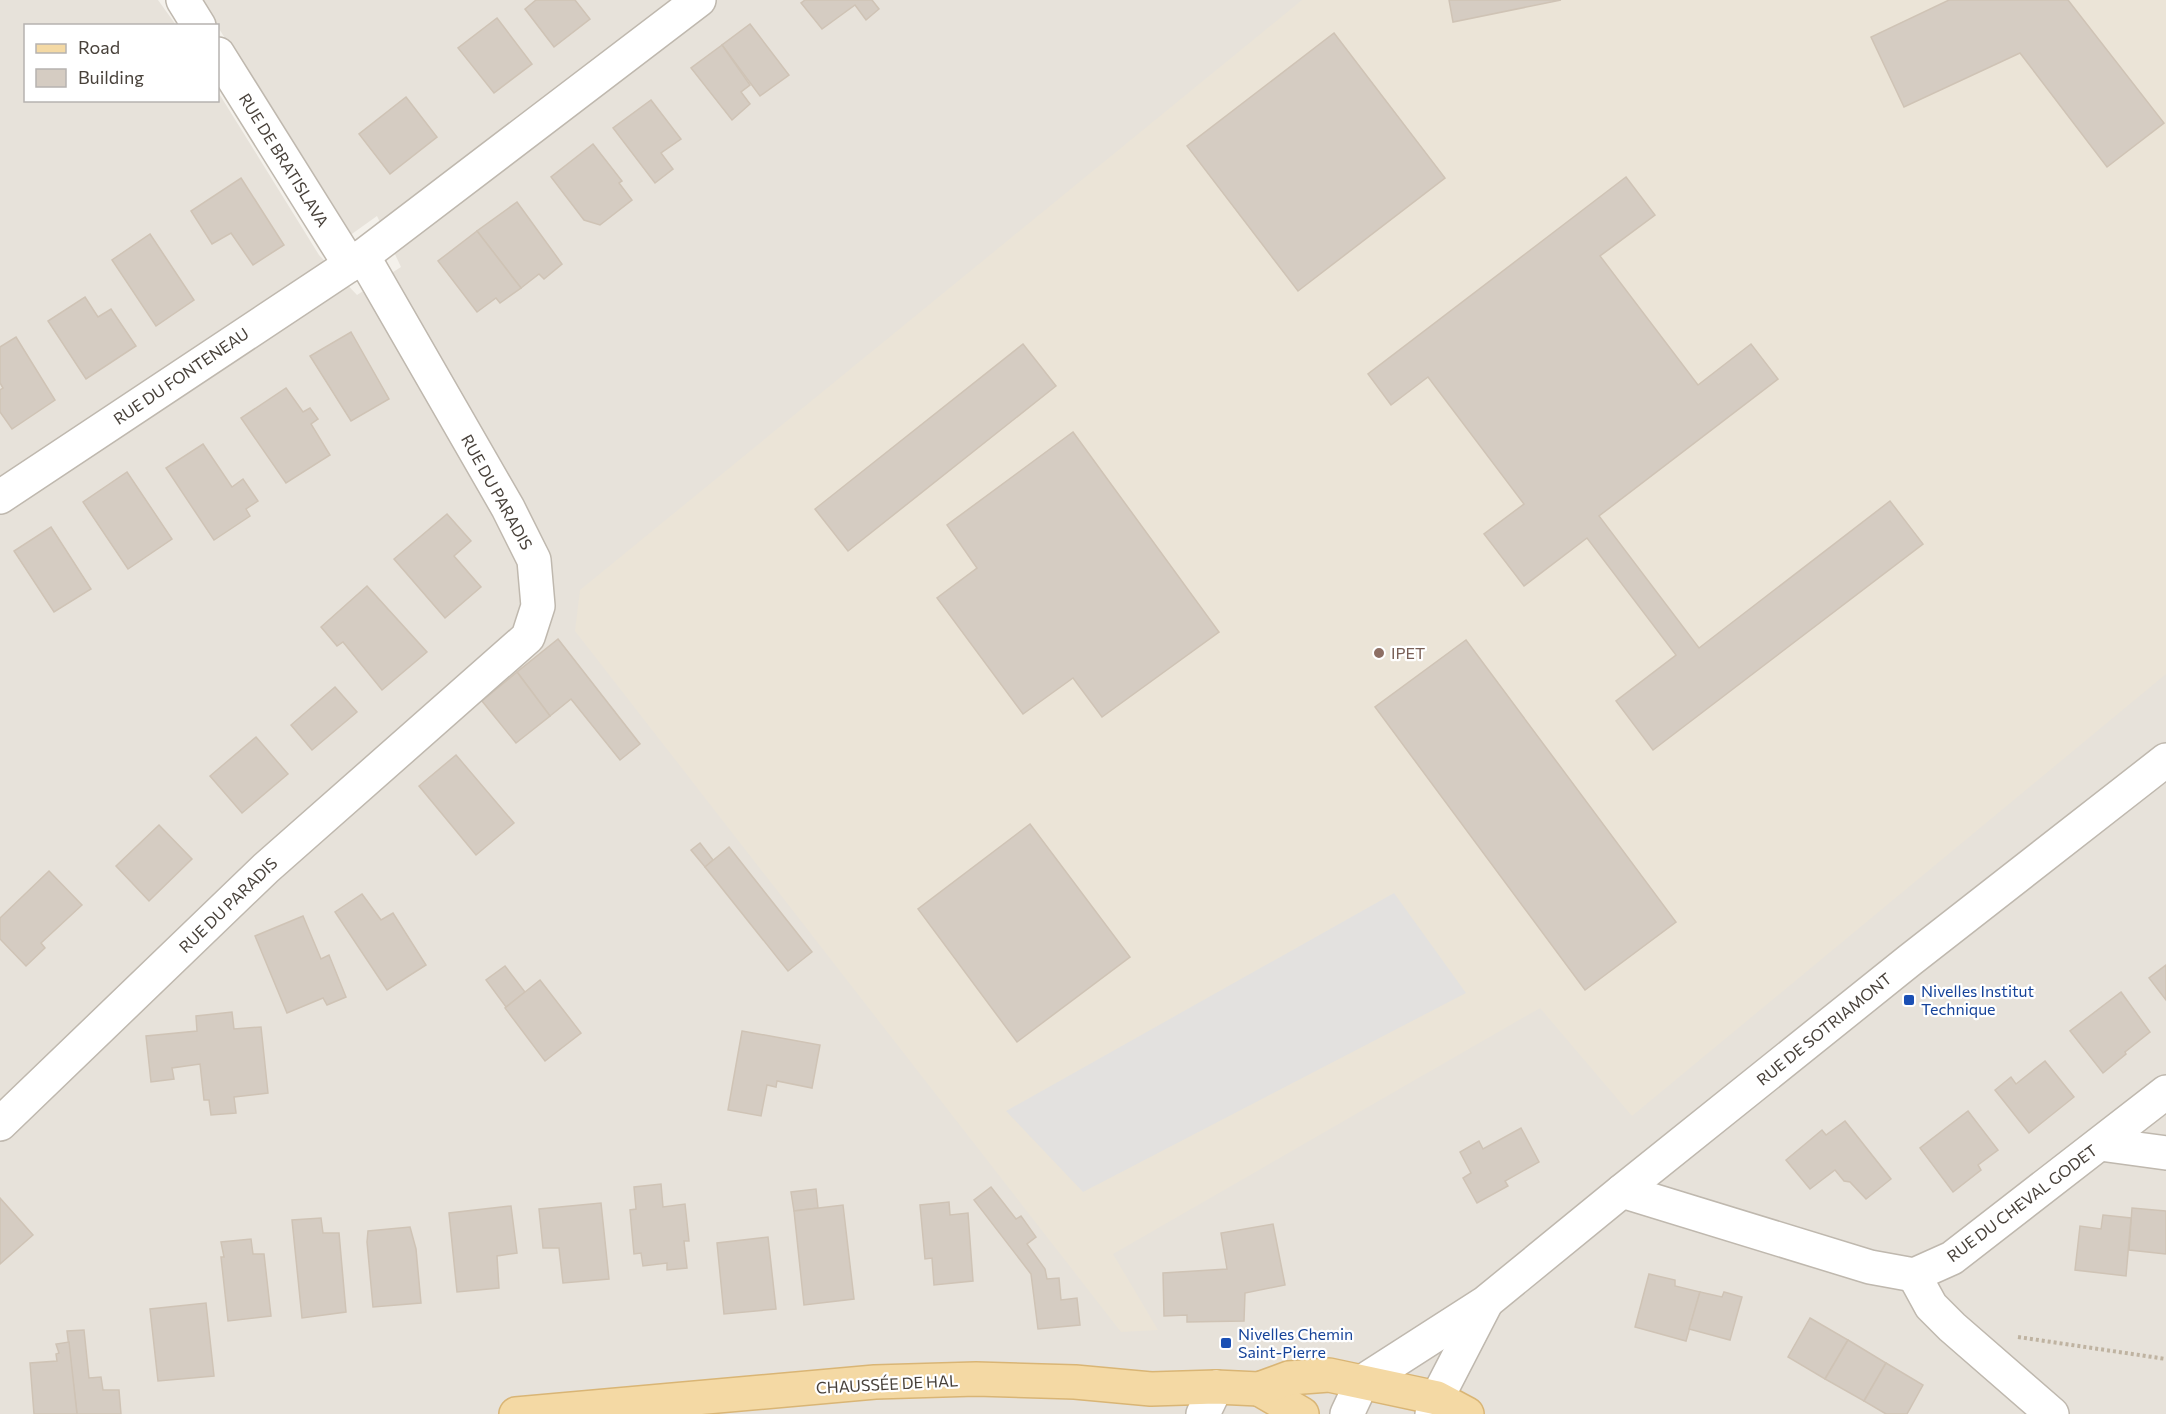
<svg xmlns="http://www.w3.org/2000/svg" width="2166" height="1414" font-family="Commissioner,sans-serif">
<rect width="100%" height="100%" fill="#f4f1eb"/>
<path fill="#e7e2da" d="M0 0H158L176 25 26 26V100H218V92L319 255 357 295 401 267 377 216 349 236 201 0H2166V1414H0Z"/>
<path fill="#ebe4d7" d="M1302 0H2166V674L1632 1116 1540 1008 1113 1254 1158 1330 1121 1332 575 631 580 590Z"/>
<path fill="#e3e1df" d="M1394 893 1466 993 1083 1192 1006 1111Z"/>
<g fill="#d5ccc2" stroke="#cfc3b5" stroke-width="1.5">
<path d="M536 0H575L590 19 554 47 525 9Z"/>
<path d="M805 0H872L879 9 866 20 855 5 822 29 801 3Z"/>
<path d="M1449 0H1561L1453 22Z"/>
<path d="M1949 0H2068L2164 123 2107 167 2020 53 1904 107 1871 37Z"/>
<path d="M497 18 532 64 494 93 458 48Z"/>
<path d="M750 24 789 75 760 96 722 45Z"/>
<path d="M1334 33 1445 178 1298 291 1187 146Z"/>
<path d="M722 45 750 85 741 92 750 104 732 120 691 68Z"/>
<path d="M406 97 437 137 390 174 359 134Z"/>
<path d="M651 100 681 139 661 153 673 169 655 183 613 128Z"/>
<path d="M593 144 622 181 619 183 632 200 600 225 584 220 551 177Z"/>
<path d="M1626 177 1655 215 1600 256 1698 385 1751 344 1778 379 1599 516 1699 648 1890 501 1923 544 1653 750 1616 701 1676 655 1587 538 1524 586 1484 534 1524 504 1428 377 1391 405 1368 374Z"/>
<path d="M241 178 284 245 253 265 231 233 212 244 191 211Z"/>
<path d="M517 202 562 264 544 279 539 274 521 288 477 231Z"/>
<path d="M477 231 521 288 500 303 496 298 477 312 438 261Z"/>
<path d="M150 234 194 300 156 326 112 260Z"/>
<path d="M85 297 98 317 111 309 136 346 86 379 48 321Z"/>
<path d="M351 332 389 399 351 421 310 356Z"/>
<path d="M16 337 55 400 12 429 0 412V390L3 388 0 383V347Z"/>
<path d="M1023 344 1056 386 848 551 815 509Z"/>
<path d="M286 388 303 412 310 408 318 419 311 424 330 455 286 483 241 418Z"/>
<path d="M1073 432 1219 632 1102 717 1073 678 1023 714 937 598 977 568 947 525Z"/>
<path d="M203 444 232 487 243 479 258 501 246 509 250 516 214 540 166 468Z"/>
<path d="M127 472 172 539 128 569 83 502Z"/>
<path d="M447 514 471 541 454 556 481 587 445 618 394 559Z"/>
<path d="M51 527 91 589 54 612 14 551Z"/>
<path d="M367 586 427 652 382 690 343 642 337 646 321 627Z"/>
<path d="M558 639 640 744 620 760 571 699 550 716 517 672Z"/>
<path d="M1466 640 1676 922 1585 990 1375 707Z"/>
<path d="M517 672 550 716 516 743 482 701Z"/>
<path d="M335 687 357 712 312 750 291 725Z"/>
<path d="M256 737 288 774 242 813 210 776Z"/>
<path d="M456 755 514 823 476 855 419 786Z"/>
<path d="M1030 824 1130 957 1017 1042 918 909Z"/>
<path d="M159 825 192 859 149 901 116 866Z"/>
<path d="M700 843 713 860 705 867 691 850Z"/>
<path d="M729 847 812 952 788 971 705 867Z"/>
<path d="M49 871 82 905 41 943 45 948 26 966 0 939V918Z"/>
<path d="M362 894 381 920 393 913 426 965 387 990 335 912Z"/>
<path d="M303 916 321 959 329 955 346 997 327 1005 323 998 287 1013 255 936Z"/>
<path d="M2166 965V1000L2149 978Z"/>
<path d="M505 966 525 992 506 1007 486 980Z"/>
<path d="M540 980 581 1033 545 1061 505 1008Z"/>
<path d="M2121 992 2150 1032 2125 1052 2126 1054 2103 1073 2070 1031Z"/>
<path d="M232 1012 234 1029 261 1027 268 1093 234 1097 236 1113 211 1115 209 1100H204L200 1064 172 1068 174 1079 151 1082 146 1036 197 1031 196 1016Z"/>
<path d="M742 1031 820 1045 812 1088 777 1081 776 1087 767 1085 761 1116 728 1110Z"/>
<path d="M2045 1061 2074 1097 2029 1133 1995 1090 2011 1077 2016 1084Z"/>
<path d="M1968 1111 1998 1150 1978 1165 1981 1170 1953 1192 1920 1148Z"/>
<path d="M1845 1121 1891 1179 1866 1199 1850 1182 1844 1181 1835 1170 1810 1189 1786 1160 1822 1130 1826 1135Z"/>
<path d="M1521 1128 1539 1162 1505 1181 1508 1186 1477 1203 1463 1178 1471 1173 1460 1152 1479 1141 1483 1149Z"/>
<path d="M661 1184 663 1207 685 1204 689 1241H684L687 1268 667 1270V1263L643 1266 641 1253 634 1254 630 1210 636 1209 634 1187Z"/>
<path d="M991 1187 1016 1219 1021 1216 1036 1237 1027 1244 1045 1269 1047 1279 1059 1278 1061 1300 1077 1298 1080 1325 1038 1329 1031 1274 974 1200Z"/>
<path d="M816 1189 818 1208 794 1211 791 1192Z"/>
<path d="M0 1198 33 1235 0 1264Z"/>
<path d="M949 1202 950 1215 968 1213 973 1281 934 1285 932 1258 925 1259 920 1205Z"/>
<path d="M601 1203 609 1279 563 1283 559 1248H543L539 1209Z"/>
<path d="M843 1205 854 1299 804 1305 794 1211Z"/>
<path d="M511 1206 517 1253 497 1256 499 1288 457 1292 449 1213Z"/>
<path d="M2132 1208 2166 1211V1254L2129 1250Z"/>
<path d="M2103 1215 2131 1218 2126 1276 2075 1270 2080 1226 2101 1229Z"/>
<path d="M321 1218 323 1233H339L346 1312 302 1318 292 1220Z"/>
<path d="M1273 1224 1285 1285 1245 1293 1244 1321 1187 1322V1315L1164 1316 1163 1273 1227 1269 1221 1233Z"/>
<path d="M410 1227 416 1249 421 1303 373 1307 367 1242 368 1231Z"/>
<path d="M768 1237 776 1309 724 1314 717 1243Z"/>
<path d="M251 1239 253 1254H264L271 1316 228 1321 221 1257H224L221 1242Z"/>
<path d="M1649 1274 1675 1280V1286L1700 1292 1686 1341 1635 1327Z"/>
<path d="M1700 1292 1722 1297 1724 1292 1742 1297 1730 1340 1689 1329Z"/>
<path d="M206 1303 214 1376 158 1381 150 1309Z"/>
<path d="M1810 1318 1848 1340 1825 1379 1788 1357Z"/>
<path d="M84 1330 89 1378 101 1377 103 1390H119L121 1414H77L67 1331Z"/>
<path d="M1848 1340 1886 1363 1864 1401 1825 1379Z"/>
<path d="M69 1342 77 1414H34L30 1363 57 1361 56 1354 59 1353 56 1344Z"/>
<path d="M1886 1363 1923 1385 1907 1414H1886L1864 1401Z"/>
</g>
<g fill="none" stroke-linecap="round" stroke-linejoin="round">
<defs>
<g id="minor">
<path d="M183 0 199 26"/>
<path d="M218 54 350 265"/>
<path d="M0 497 363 256 699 0"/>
<path d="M0 1124 266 868 528 637 538 606 534 560 508 508 363 256"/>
<path d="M2100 1144 2166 1153"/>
<path d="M1622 1191 1870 1267 1914 1275 1952 1258 2166 1092"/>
<path d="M1914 1275 1931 1306 1952 1327 2052 1414"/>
<path d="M1203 1414 1216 1387"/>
<path d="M1347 1414 1362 1382 1485 1303 1622 1191 1910 960 2166 760"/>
<path d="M1432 1414 1437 1398 1485 1305"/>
</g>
<g id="major">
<path d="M1259 1389 1302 1414"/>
<path d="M516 1414 875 1382 976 1379 1075 1382 1151 1389 1216 1387 1259 1389 1289 1378 1329 1375 1437 1398 1467 1414"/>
</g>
</defs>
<use href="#minor" stroke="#bfb8ae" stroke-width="36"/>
<use href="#major" stroke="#d9b575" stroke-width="36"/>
<path stroke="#bfb3a1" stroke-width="4" stroke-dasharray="3 3" stroke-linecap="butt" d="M2018 1337 2166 1359"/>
<use href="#minor" stroke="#fff" stroke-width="33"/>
<use href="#major" stroke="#f4d9a4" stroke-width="33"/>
</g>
<circle fill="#8d6e63" stroke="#fff" stroke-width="2" cx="1379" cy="653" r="6"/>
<g fill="#1a4fb4" stroke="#fff" stroke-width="2">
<rect x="1903" y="994" width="12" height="12" rx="3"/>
<rect x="1220" y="1337" width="12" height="12" rx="3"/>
</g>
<g text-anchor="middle" stroke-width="4.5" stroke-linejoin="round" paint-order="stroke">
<g font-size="16" fill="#48413a" stroke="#fff">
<text transform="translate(284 160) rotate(58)" y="6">RUE DE BRATISLAVA</text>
<text transform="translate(181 376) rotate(-34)" y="6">RUE DU FONTENEAU</text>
<text transform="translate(497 492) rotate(61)" y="6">RUE DU PARADIS</text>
<text transform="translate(228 905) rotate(-44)" y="6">RUE DU PARADIS</text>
<text transform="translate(1824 1029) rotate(-39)" y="6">RUE DE SOTRIAMONT</text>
<text transform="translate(2022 1203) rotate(-37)" y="6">RUE DU CHEVAL GODET</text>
<text transform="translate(887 1384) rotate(-3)" y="6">CHAUSSÉE DE HAL</text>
</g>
<g font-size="16" fill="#785e54" stroke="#fff" text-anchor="start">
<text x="1391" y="659">IPET</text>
</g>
<g font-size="16" fill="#164399" stroke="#fff" text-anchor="start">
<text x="1921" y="997">Nivelles Institut<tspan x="1921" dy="18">Technique</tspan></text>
<text x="1238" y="1340">Nivelles Chemin<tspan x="1238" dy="18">Saint-Pierre</tspan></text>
</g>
</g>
<rect x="24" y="24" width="195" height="78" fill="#ffffff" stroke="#b6b3b0" stroke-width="1.5"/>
<rect x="36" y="44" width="30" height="9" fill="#f4d9a4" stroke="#b6b3b0" stroke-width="1.5"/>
<text x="78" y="54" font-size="18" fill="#48413a">Road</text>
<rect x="36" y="69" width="30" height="18" fill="#d5ccc2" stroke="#b6b3b0" stroke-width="1.5"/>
<text x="78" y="84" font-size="18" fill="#48413a">Building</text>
</svg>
